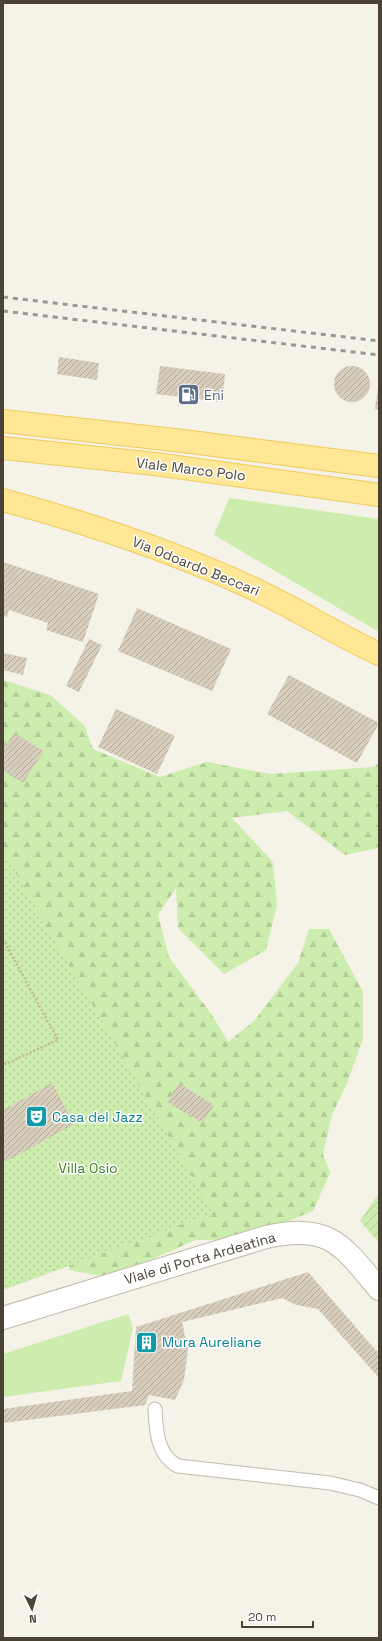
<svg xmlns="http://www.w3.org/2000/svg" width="382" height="1641" font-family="'Space Grotesk',sans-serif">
<defs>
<pattern id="forest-firs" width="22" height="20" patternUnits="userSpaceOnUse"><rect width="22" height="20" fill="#ccedad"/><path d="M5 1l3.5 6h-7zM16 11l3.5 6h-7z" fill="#b1cc95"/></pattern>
<pattern id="park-dots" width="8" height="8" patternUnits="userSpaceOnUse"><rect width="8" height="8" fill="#ccedad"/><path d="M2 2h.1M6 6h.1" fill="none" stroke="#b1cc95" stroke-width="1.8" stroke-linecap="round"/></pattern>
<pattern id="garden-furrows" width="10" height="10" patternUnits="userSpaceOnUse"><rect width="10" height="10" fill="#ccedad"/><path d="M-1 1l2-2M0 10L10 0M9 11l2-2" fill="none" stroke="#b1cc95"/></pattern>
<pattern id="building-hatch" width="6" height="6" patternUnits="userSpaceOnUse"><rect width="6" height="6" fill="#d8cebc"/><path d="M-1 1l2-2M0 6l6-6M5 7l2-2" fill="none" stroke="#b1a99a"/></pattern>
</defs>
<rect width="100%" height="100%" fill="#f5f2e7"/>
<g fill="#ccedad">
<path d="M229 498 379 519V632L214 535Z"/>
<path d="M128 1314 133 1328 121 1381 3 1397V1354Z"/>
</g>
<path fill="url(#forest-firs)" d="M3 680 50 695 84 725 93 749 160 777 207 762 270 774 374 767 379 762V848L345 855 287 811 232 818 273 862 277 905 266 950 224 974 178 928 176 888 158 915 169 957 212 1015 228 1042 254 1021 298 963 309 929H329L363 992V1039L347 1083 332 1115 323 1154 330 1173 313 1211 240 1240H195L153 1259 102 1276 69 1270V1216L3 1021Z"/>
<path fill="url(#park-dots)" d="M3 851 213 1213 3 1290Z"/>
<path fill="url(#garden-furrows)" d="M379 1193V1243L360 1221Z"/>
<g fill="url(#building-hatch)">
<path d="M59 357 99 363 97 380 57 374Z"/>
<path d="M160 366 225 374 222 402 156 394Z"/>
<circle cx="352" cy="384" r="18"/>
<path d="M378 388H379V410L375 409Z"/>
<path d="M3 562 99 594 83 642 46 630 48 623 9 610 7 617 3 616Z"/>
<path d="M137 608 231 649 212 691 118 651Z"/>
<path d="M89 639 102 645 79 692 66 686Z"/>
<path d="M3 653 27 658 23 675 3 670Z"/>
<path d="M289 675 379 723 357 763 267 714Z"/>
<path d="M116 709 175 736 157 774 98 747Z"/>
<path d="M14 733 44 751 23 783 3 771V750Z"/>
<path d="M52 1083 74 1124 3 1163V1110Z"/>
<path d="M179 1083 214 1105 203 1123 167 1102Z"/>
<path d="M308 1272 379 1354V1378L318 1309 296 1305 282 1298 182 1322 188 1350 184 1380 175 1400 149 1395 145 1405 3 1423V1409L132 1391 136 1327Z"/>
</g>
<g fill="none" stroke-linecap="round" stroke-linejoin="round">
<defs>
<path id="lane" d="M155 1409C156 1430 157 1455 178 1466L330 1483 360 1490 379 1498"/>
<path id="street" d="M3 1318 266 1237C330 1223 342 1245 379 1289"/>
<g id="primary">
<path d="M3 421 183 441 379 466"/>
<path d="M3 448 155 464 379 495"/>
<path d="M3 500C88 523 172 551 252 588 295 608 336 634 379 654"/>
</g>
</defs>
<use href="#lane" stroke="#c1baa9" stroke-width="15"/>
<use href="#street" stroke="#c1baa9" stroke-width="24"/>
<use href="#primary" stroke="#eecb5c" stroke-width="24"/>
<path stroke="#c4b899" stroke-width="2.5" stroke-dasharray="2 2" stroke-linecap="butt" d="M3 939 58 1040 3 1065"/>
<use href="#lane" stroke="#fff" stroke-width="13"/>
<use href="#street" stroke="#fff" stroke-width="22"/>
<use href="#primary" stroke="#ffe796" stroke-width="22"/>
<g stroke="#979797" stroke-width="3" stroke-dasharray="5 5" stroke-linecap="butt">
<path d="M3 297 379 341"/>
<path d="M3 311 379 355"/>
</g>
</g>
<defs>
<symbol id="fuel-square" viewBox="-11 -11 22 22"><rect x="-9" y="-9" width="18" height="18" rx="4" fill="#5c6f8a" stroke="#fff"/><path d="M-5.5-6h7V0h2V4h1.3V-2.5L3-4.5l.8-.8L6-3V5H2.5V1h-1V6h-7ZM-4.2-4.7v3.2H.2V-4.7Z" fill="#fff"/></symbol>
<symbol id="theatre-square" viewBox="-11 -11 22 22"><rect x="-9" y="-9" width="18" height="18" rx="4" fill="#0f9aa8" stroke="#fff"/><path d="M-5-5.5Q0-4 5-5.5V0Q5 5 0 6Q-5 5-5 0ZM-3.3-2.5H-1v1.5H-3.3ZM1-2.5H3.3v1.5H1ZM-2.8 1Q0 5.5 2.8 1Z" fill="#fff"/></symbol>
<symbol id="building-square" viewBox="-11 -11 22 22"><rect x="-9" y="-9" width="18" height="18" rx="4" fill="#0f9aa8" stroke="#fff"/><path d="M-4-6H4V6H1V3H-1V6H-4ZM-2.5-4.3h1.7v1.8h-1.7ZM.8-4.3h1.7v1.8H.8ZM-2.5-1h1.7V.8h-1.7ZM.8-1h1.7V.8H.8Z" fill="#fff"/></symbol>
</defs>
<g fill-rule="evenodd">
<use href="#fuel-square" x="176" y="382" width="25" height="25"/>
<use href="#theatre-square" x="24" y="1104" width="25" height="25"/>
<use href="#building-square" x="134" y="1330" width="25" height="25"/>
</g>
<g text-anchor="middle" stroke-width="3" stroke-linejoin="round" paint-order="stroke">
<g font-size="14" fill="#4e5e75" stroke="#fff" text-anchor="start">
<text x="204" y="400">Eni</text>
</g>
<g font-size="14" fill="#494235" stroke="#fff">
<text transform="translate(191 469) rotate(7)" y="5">Viale Marco Polo</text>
<text transform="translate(196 566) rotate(22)" y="5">Via Odoardo Beccari</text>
<text transform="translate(200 1258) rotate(-16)" y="5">Viale di Porta Ardeatina</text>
</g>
<g font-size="14" fill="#0d838f" stroke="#fff" text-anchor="start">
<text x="52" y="1122">Casa del Jazz</text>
<text x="162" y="1347">Mura Aureliane</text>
</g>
<g font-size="14" fill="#418023" stroke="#fff">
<text x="88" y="1173">Villa Osio</text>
</g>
</g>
<rect width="382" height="1641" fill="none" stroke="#494235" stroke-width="8"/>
<g transform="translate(32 1609) rotate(175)" stroke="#ffffff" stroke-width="3" paint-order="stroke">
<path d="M0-3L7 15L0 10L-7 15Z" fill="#494235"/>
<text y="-6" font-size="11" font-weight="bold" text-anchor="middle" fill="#494235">N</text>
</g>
<path d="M242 1621v6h71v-6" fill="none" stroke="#494235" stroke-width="2"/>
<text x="248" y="1621" font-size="12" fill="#494235" stroke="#ffffff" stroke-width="3" paint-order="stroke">20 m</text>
</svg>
